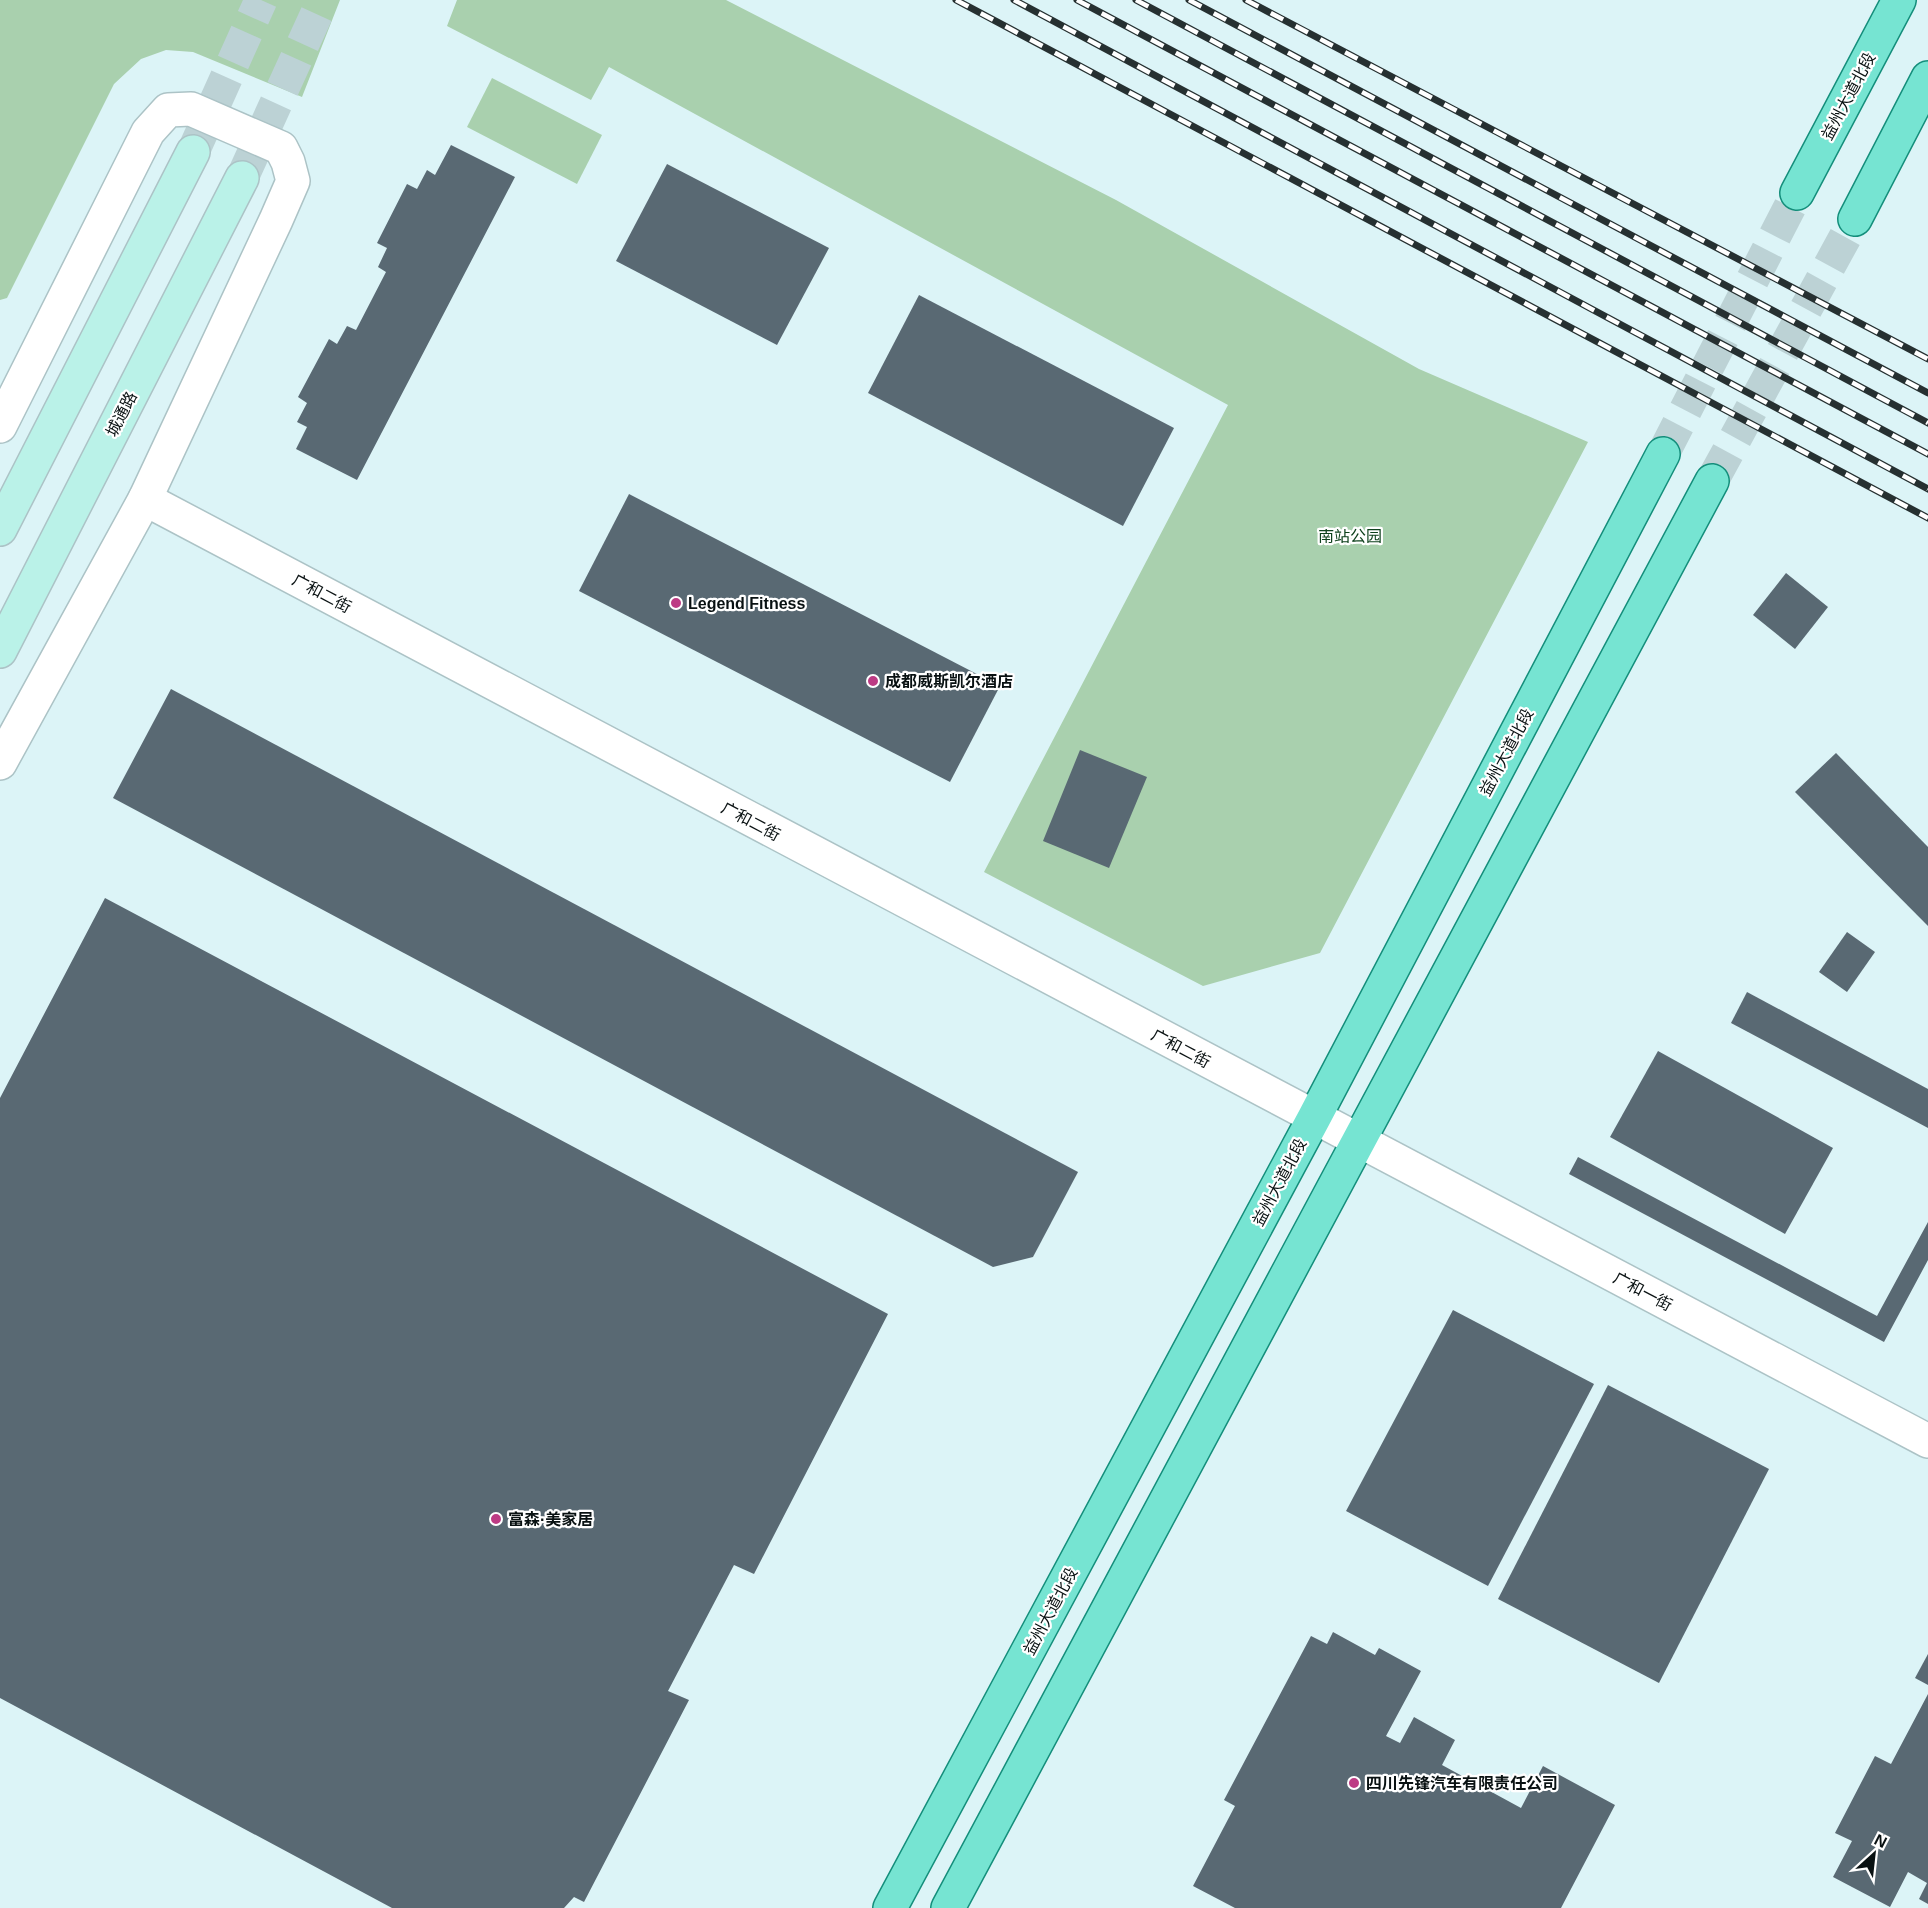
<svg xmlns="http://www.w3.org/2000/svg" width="1928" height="1908" font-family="Helvetica,'Noto Sans SC',sans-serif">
<rect width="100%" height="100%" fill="#dcf4f7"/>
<g fill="#a9d0ae">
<path d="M0 0H340L302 97 193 52 166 50 141 59 114 84 7 298 0 300Z"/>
<path d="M457 0H726L1116 200 1419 369 1588 442 1320 953 1203 986 984 872 1228 405 609 67 591 100 447 26Z"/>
<path d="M492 78 602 135 577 184 467 127Z"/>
</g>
<g fill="#596973">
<path d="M451 145 515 177 357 480 296 449 307 427 297 422 307 403 298 397 329 339 337 344 347 326 356 330 386 272 378 267 387 248 377 243 407 184 417 189 427 170 435 175Z"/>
<path d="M667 164 829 248 777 345 616 261Z"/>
<path d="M919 295 1174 428 1123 526 868 393Z"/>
<path d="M629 494 1000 686 950 782 579 591Z"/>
<path d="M1786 573 1828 607 1795 649 1753 615Z"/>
<path d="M171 689 1078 1172 1033 1257 993 1267 113 798Z"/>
<path d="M1080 750 1147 777 1109 868 1043 841Z"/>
<path d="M1836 753 1928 847V926L1795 792Z"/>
<path d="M105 898 888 1314 754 1574 734 1565 668 1691 689 1700 584 1902 574 1897 564 1908H392L0 1698V1098Z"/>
<path d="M1847 932 1875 952 1847 992 1819 972Z"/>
<path d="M1747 992 1928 1089V1128L1731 1023Z"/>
<path d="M1658 1051 1833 1148 1785 1234 1610 1137Z"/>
<path d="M1578 1157 1877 1316 1928 1222V1260L1884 1342 1569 1174Z"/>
<path d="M1453 1310 1594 1384 1488 1586 1346 1511Z"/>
<path d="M1608 1385 1769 1469 1659 1683 1498 1599Z"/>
<path d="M1333 1632 1375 1655 1379 1648 1421 1671 1386 1736 1400 1743 1414 1717 1455 1740 1442 1765 1521 1808 1543 1766 1615 1805 1561 1908H1235L1193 1886 1235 1806 1224 1800 1311 1636 1327 1644Z"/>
<path d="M1928 1654V1685L1915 1678Z"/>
<path d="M1928 1694V1904L1919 1899 1927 1883 1908 1872 1890 1907 1833 1877 1852 1841 1835 1833 1875 1756 1891 1764Z"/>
</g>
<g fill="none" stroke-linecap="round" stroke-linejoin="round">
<g stroke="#bcd2d5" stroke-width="33" stroke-dasharray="33 16" stroke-linecap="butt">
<path d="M193 152 261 0"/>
<path d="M242 178 323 0"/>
</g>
<g stroke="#bcd2d5" stroke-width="33" stroke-dasharray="33 16" stroke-linecap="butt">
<path d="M1663 454 1797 193"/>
<path d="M1712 481 1855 219"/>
</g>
<defs>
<g id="tertiary">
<path d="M0 426 148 132 168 110 191 109 281 148 288 162 293 181 276 220 145 499 0 763"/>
<path d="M145 499 1928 1441"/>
</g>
<g id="secondary">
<path d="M0 529 193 152"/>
<path d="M0 651 242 178"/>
</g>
<g id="primary">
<path d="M1797 193 1899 0"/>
<path d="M1855 219 1928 78"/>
<path d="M890 1908 1314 1118 1663 454"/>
<path d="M948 1908 1712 481"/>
</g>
</defs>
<use href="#tertiary" stroke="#acc3c6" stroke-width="36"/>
<use href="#secondary" stroke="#acc3c6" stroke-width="36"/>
<use href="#primary" stroke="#148e7b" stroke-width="36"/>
<use href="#tertiary" stroke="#fff" stroke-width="33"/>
<use href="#secondary" stroke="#baf2e8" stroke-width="33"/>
<use href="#primary" stroke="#76e4d2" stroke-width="33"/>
<defs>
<g id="rail">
<path d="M956 0 1928 518"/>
<path d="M1014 0 1928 489"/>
<path d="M1077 0 1928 454"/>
<path d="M1136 0 1928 423"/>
<path d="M1189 0 1928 393"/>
<path d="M1246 0 1928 359"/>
</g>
</defs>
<use href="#rail" stroke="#263031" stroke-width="7"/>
<use href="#rail" stroke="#fff" stroke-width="4.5" stroke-dasharray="14" stroke-linecap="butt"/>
</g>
<g fill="#bd3b84" stroke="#fff" stroke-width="2">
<circle cx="676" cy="603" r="6"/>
<circle cx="873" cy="681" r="6"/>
<circle cx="496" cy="1519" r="6"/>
<circle cx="1354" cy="1783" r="6"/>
</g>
<g text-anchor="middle" stroke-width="4.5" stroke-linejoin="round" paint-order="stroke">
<g font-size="16" fill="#091112" stroke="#fff">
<text transform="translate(1848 96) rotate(-62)" y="6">益州大道北段</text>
<text transform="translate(121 414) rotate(-63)" y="6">城通路</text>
<text transform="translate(322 593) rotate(28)" y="6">广和二街</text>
<text transform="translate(1506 752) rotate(-62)" y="6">益州大道北段</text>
<text transform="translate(751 821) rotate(28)" y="6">广和二街</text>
<text transform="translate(1181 1048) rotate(28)" y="6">广和二街</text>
<text transform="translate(1279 1182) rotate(-62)" y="6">益州大道北段</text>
<text transform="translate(1643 1291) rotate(28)" y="6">广和一街</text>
<text transform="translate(1050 1611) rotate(-62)" y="6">益州大道北段</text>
</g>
<g font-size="16" fill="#0e411c" stroke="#fff">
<text x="1350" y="542">南站公园</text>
</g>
<g font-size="16" font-weight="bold" fill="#091112" stroke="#fff" text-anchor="start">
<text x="688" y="609">Legend Fitness</text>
<text x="885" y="687">成都威斯凯尔酒店</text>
<text x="508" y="1525">富森·美家居</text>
<text x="1366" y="1789">四川先锋汽车有限责任公司</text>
</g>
</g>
<g transform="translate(1874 1854) rotate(27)" stroke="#ffffff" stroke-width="4.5" paint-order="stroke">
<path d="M0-4.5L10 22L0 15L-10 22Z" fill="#091112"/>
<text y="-9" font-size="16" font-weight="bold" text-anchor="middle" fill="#091112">N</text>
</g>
</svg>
